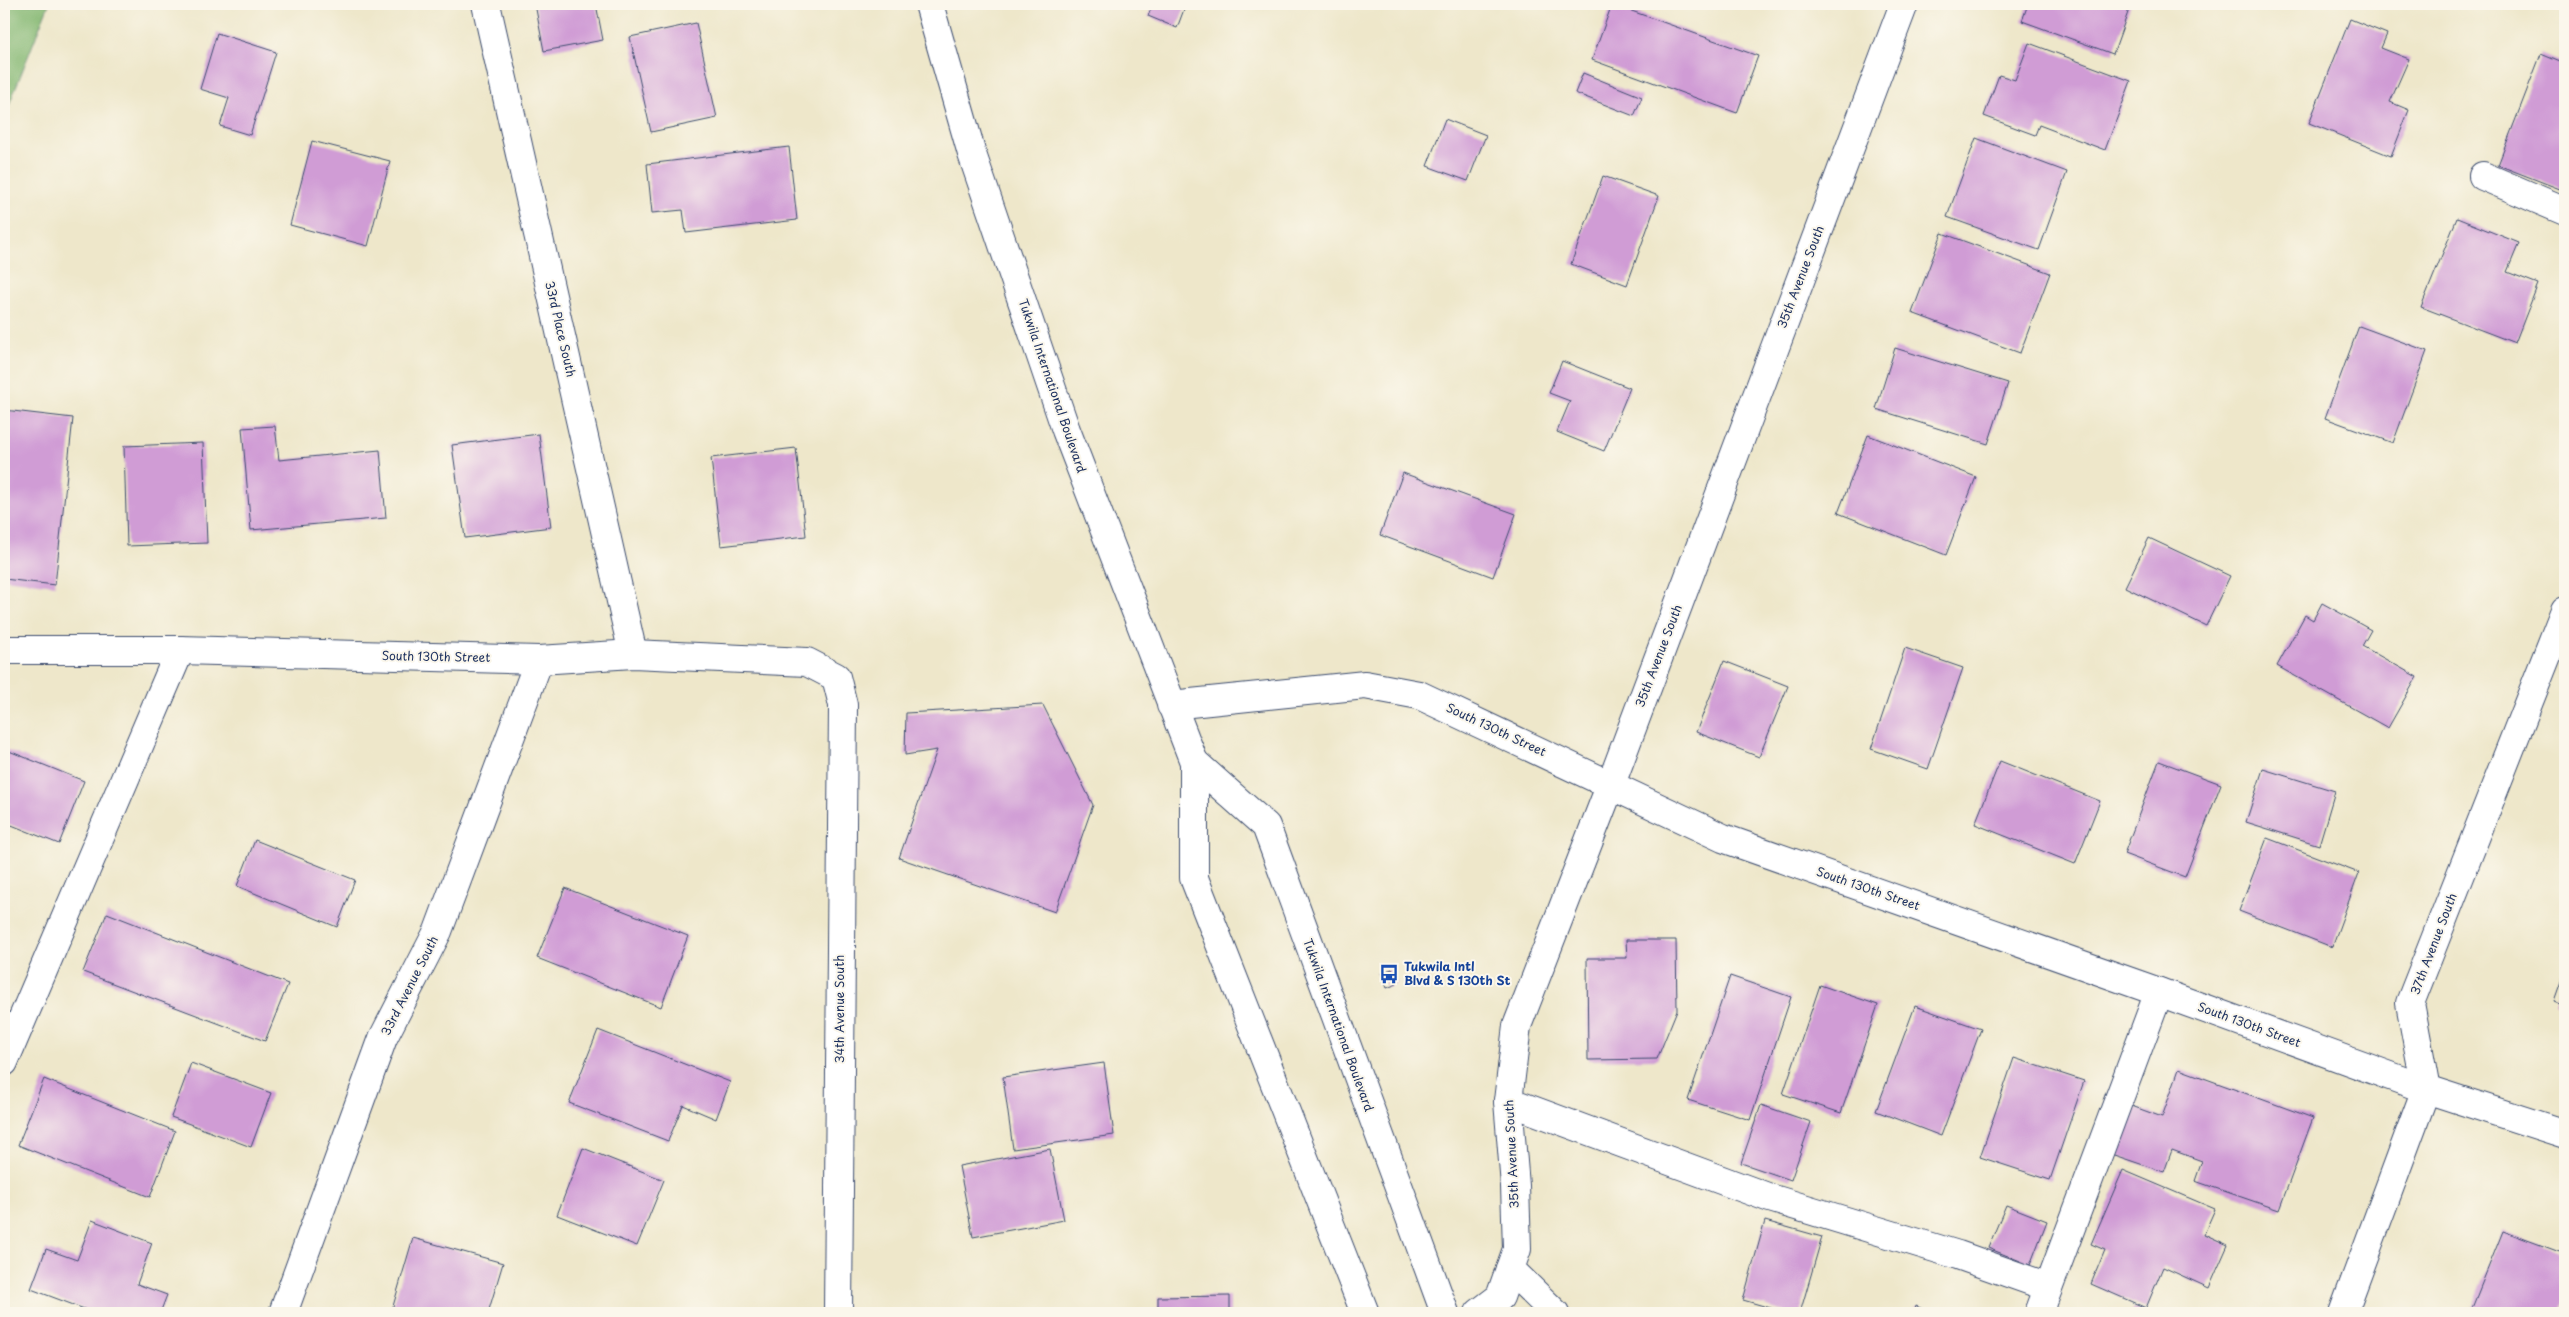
<svg xmlns="http://www.w3.org/2000/svg" width="2569" height="1317" font-family="'Playpen Sans',sans-serif">
<rect width="100%" height="100%" fill="#fbf7ec"/>
<filter id="ink" filterUnits="userSpaceOnUse"><feTurbulence type="fractalNoise" baseFrequency=".02" numOctaves="2"/><feDisplacementMap in="SourceGraphic" scale="10" xChannelSelector="R" yChannelSelector="G"/><feConvolveMatrix kernelMatrix="1 2 1 2 8 2 1 2 1" color-interpolation-filters="sRGB"/></filter>
<filter id="wash" filterUnits="userSpaceOnUse"><feTurbulence type="fractalNoise" baseFrequency=".0096" numOctaves="4" result="noise"/><feDisplacementMap in="SourceGraphic" scale="20" xChannelSelector="R" yChannelSelector="G"/><feGaussianBlur stdDeviation="1.12" result="paint"/><feColorMatrix in="noise" values="0 0 0 0 0 0 0 0 0 0 0 0 0 0 0 0 0 1.4 0 .05"/><feComposite in="paint" operator="in"/></filter>
<g filter="url(#wash)">
<rect width="100%" height="100%" fill="#eee7ca"/>
<path fill="#87b974" stroke="#517469" d="M4 4H49L4 117Z"/>
<g id="blocks">
<g fill="#d09cd5">
<path d="M535 4H596L603 40 544 51Z"/>
<path d="M1153 4H1186L1177 28 1148 16Z"/>
<path d="M1612 4 1758 56 1737 113 1592 60Z"/>
<path d="M2028 4H2131L2113 54 2022 21Z"/>
<path d="M2350 19 2387 34 2381 48 2409 59 2390 102 2409 110 2391 156 2309 123Z"/>
<path d="M696 23 717 118 651 132 630 37Z"/>
<path d="M217 33 276 52 250 135 220 126 229 98 200 89Z"/>
<path d="M2029 43 2131 81 2105 150 2039 125 2035 135 1984 116 1999 75 2015 80Z"/>
<path d="M2541 54 2565 64V191L2498 165Z"/>
<path d="M1583 73 1642 97 1634 116 1575 93Z"/>
<path d="M1445 119 1486 135 1468 181 1427 166Z"/>
<path d="M1976 138 2067 172 2039 250 1947 217Z"/>
<path d="M312 141 390 161 368 246 290 225Z"/>
<path d="M789 147 797 220 686 233 683 210 652 213 647 164Z"/>
<path d="M1603 176 1659 196 1627 285 1571 264Z"/>
<path d="M2457 218 2519 243 2507 272 2538 284 2515 343 2421 307Z"/>
<path d="M1942 233 2050 273 2020 353 1912 313Z"/>
<path d="M2359 326 2427 351 2393 443 2325 418Z"/>
<path d="M1895 348 2008 383 1988 444 1876 409Z"/>
<path d="M1562 361 1630 388 1604 451 1557 432 1570 401 1549 393Z"/>
<path d="M4 410 73 418 55 585 4 579Z"/>
<path d="M275 426 279 460 380 450 386 518 251 530 242 428Z"/>
<path d="M539 434 551 527 465 538 452 445Z"/>
<path d="M1868 435 1976 477 1946 555 1838 513Z"/>
<path d="M203 443 207 543 127 546 124 446Z"/>
<path d="M796 448 806 536 721 546 711 458Z"/>
<path d="M1403 473 1516 514 1493 577 1380 535Z"/>
<path d="M2149 538 2230 576 2206 626 2125 587Z"/>
<path d="M2322 603 2371 630 2362 646 2417 677 2388 728 2277 666 2305 615 2313 620Z"/>
<path d="M1905 648 1963 668 1928 769 1871 749Z"/>
<path d="M1724 661 1788 686 1759 757 1696 732Z"/>
<path d="M1043 705 1093 805 1055 912 899 858 937 750 905 755 906 713Z"/>
<path d="M4 749 84 781 59 844 4 822Z"/>
<path d="M2000 761 2100 801 2075 864 1975 824Z"/>
<path d="M2159 761 2221 784 2185 877 2124 854Z"/>
<path d="M2263 769 2335 791 2319 845 2246 822Z"/>
<path d="M2267 838 2359 873 2332 947 2239 911Z"/>
<path d="M255 840 355 880 337 927 237 886Z"/>
<path d="M565 888 688 936 661 1007 537 958Z"/>
<path d="M107 913 288 984 265 1041 83 972Z"/>
<path d="M1626 940H1676L1677 1010 1657 1059 1588 1060 1587 958H1627Z"/>
<path d="M1392 969 1397 984 1387 988 1381 973Z"/>
<path d="M2565 971V1007L2554 1002Z"/>
<path d="M1730 976 1791 997 1750 1120 1688 1100Z"/>
<path d="M1820 985 1878 1005 1841 1113 1783 1094Z"/>
<path d="M1915 1006 1981 1029 1941 1136 1876 1111Z"/>
<path d="M598 1030 730 1082 716 1119 683 1105 668 1141 569 1103Z"/>
<path d="M2014 1058 2084 1081 2050 1180 1980 1157Z"/>
<path d="M191 1063 271 1093 251 1147 171 1117Z"/>
<path d="M1104 1063 1114 1135 1013 1149 1003 1077Z"/>
<path d="M2179 1069 2313 1118 2279 1210 2195 1181 2202 1161 2172 1150 2164 1172 2111 1154 2129 1105 2162 1117Z"/>
<path d="M44 1079 175 1131 150 1197 18 1145Z"/>
<path d="M1761 1105 1811 1122 1791 1180 1741 1163Z"/>
<path d="M583 1148 664 1180 637 1246 557 1215Z"/>
<path d="M1050 1149 1064 1220 973 1237 959 1166Z"/>
<path d="M2123 1170 2215 1209 2204 1234 2228 1245 2209 1288 2163 1267 2146 1308 2091 1284 2105 1250 2091 1244Z"/>
<path d="M2006 1205 2047 1221 2030 1265 1988 1248Z"/>
<path d="M92 1220 152 1243 137 1284 167 1295 160 1313H95L31 1289 46 1249 77 1260Z"/>
<path d="M1765 1221 1822 1237 1800 1313H1788L1743 1300Z"/>
<path d="M2503 1231 2565 1254V1297L2559 1313H2470Z"/>
<path d="M413 1238 503 1263 488 1313H391Z"/>
<path d="M1230 1296V1313H1158V1297Z"/>
<path d="M1916 1306 1932 1313H1914Z"/>
<path d="M2133 1308 2146 1313H2131Z"/>
</g>
</g>
</g>
<g filter="url(#ink)">
<use href="#blocks" fill-opacity="0" stroke="#3b4b6e" stroke-width="1"/>
<g fill="none" stroke-linecap="round" stroke-linejoin="round">
<defs>
<g id="minor">
<path d="M486 4 633 654"/>
<path d="M2483 176 2565 211"/>
<path d="M4 650H180L539 660 633 654 807 662 836 677 843 705 838 1313"/>
<path d="M1171 705 1365 685 1419 695 1723 838 2159 992 2426 1089 2565 1134"/>
<path d="M4 1062 180 650"/>
<path d="M1508 1101 1770 1198 1958 1255 2048 1287"/>
<path d="M1510 1269 1555 1313"/>
<path d="M283 1313 383 1038 438 931 539 660"/>
<path d="M1479 1313 1500 1297 1517 1249 1515 1186 1508 1101 1517 1026 1611 784 1904 4"/>
<path d="M2039 1313 2159 992"/>
<path d="M2343 1313 2426 1089 2410 1003 2565 610"/>
</g>
<g id="major">
<path d="M929 4 972 154 1066 430 1194 762V878L1365 1313"/>
<path d="M1194 762 1266 826 1445 1313"/>
</g>
</defs>
<use href="#minor" stroke="#3b4b6e" stroke-width="30"/>
<use href="#major" stroke="#3b4b6e" stroke-width="30"/>
<use href="#minor" stroke="#fff" stroke-width="28"/>
<use href="#major" stroke="#fff" stroke-width="28"/>
</g>
</g>
<defs>
<symbol id="bus-bare" viewBox="-9 -9 18 18"><path d="M-5-6H5V4H4V6H2V4H-2V6H-4V4H-5ZM-3.5-4V0h7V-4ZM-3.5 1.2v1.5H-2V1.2ZM2 1.2v1.5H3.5V1.2Z" fill="#1a4fb4" stroke="#fbf7ec" stroke-width="2.5" paint-order="stroke"/></symbol>
</defs>
<g fill-rule="evenodd">
<use href="#bus-bare" x="1375" y="960" width="28" height="28"/>
</g>
<g text-anchor="middle" stroke-width="4" stroke-linejoin="round" paint-order="stroke">
<g font-size="12" fill="#1b2f5e" stroke="#fbf7ec">
<text transform="translate(1801 277) rotate(-69)" y="4">35th Avenue South</text>
<text transform="translate(560 329) rotate(77)" y="4">33rd Place South</text>
<text transform="translate(1052 386) rotate(71)" y="4">Tukwila International Boulevard</text>
<text transform="translate(1659 656) rotate(-69)" y="4">35th Avenue South</text>
<text transform="translate(436 657) rotate(1)" y="4">South 130th Street</text>
<text transform="translate(1496 730) rotate(25)" y="4">South 130th Street</text>
<text transform="translate(1868 889) rotate(19)" y="4">South 130th Street</text>
<text transform="translate(2434 944) rotate(-69)" y="4">37th Avenue South</text>
<text transform="translate(410 986) rotate(-63)" y="4">33rd Avenue South</text>
<text transform="translate(840 1009) rotate(-90)" y="4">34th Avenue South</text>
<text transform="translate(1338 1025) rotate(70)" y="4">Tukwila International Boulevard</text>
<text transform="translate(2249 1025) rotate(20)" y="4">South 130th Street</text>
<text transform="translate(1512 1154) rotate(-93)" y="4">35th Avenue South</text>
</g>
<g font-size="12" font-weight="bold" fill="#164399" stroke="#fbf7ec" text-anchor="start">
<text x="1404" y="971">Tukwila Intl<tspan x="1404" dy="14">Blvd &amp; S 130th St</tspan></text>
</g>
</g>
<rect width="2569" height="1317" fill="none" stroke="#fbf7ec" stroke-width="20"/>
</svg>
